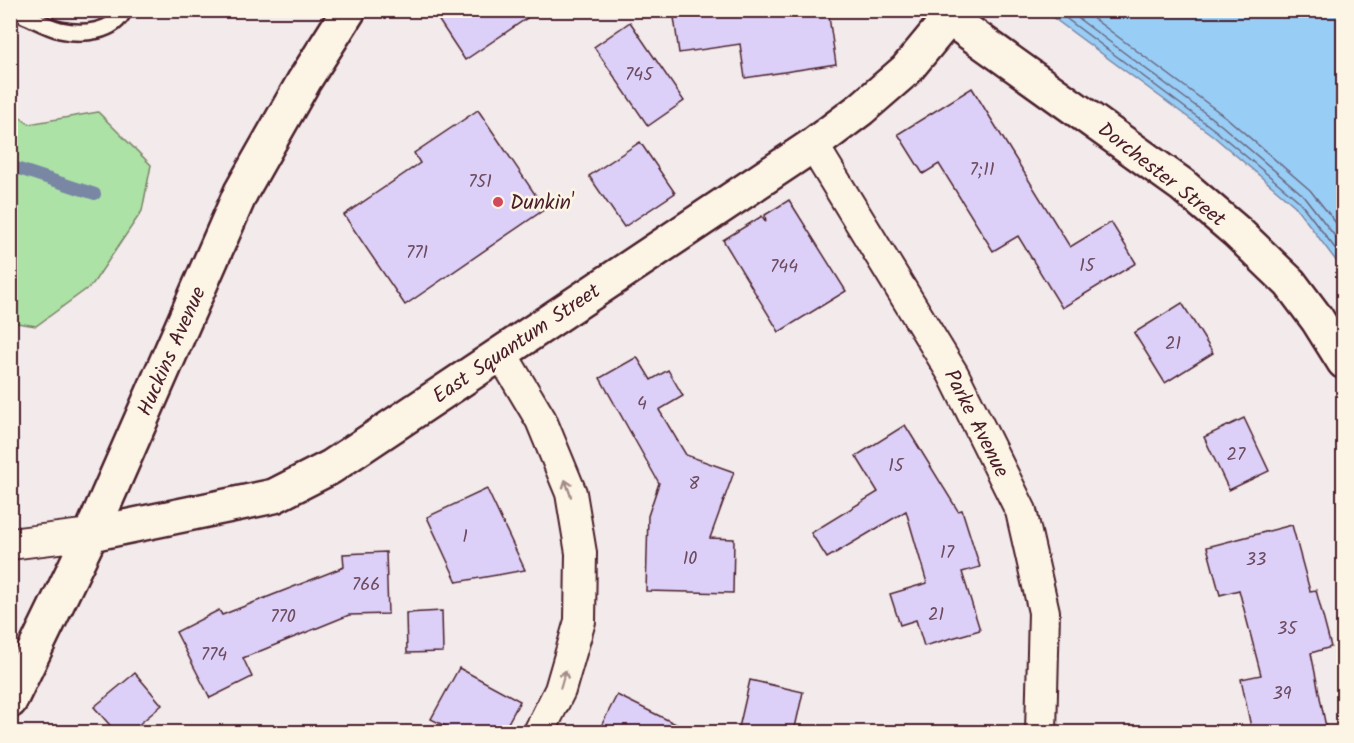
<svg xmlns="http://www.w3.org/2000/svg" width="1354" height="743" font-family="Kalam,sans-serif">
<rect width="100%" height="100%" fill="#f2eaeb"/>
<filter id="ink" filterUnits="userSpaceOnUse"><feTurbulence type="fractalNoise" baseFrequency=".0167" numOctaves="2"/><feDisplacementMap in="SourceGraphic" scale="12" xChannelSelector="R" yChannelSelector="G"/><feConvolveMatrix kernelMatrix="1 2 1 2 8 2 1 2 1" color-interpolation-filters="sRGB"/></filter>
<g filter="url(#ink)">
<path fill="#ace2a5" stroke="#7b8068" stroke-width="1.5" d="M11 111 29 124 98 112 151 165 142 211 92 285 36 326 11 322Z"/>
<path fill="#98cdf6" stroke="#7987a5" stroke-width="1.5" d="M1044 11H1343V270L1295 206 1212 135Z"/>
<g fill="none" stroke-linecap="round" stroke-linejoin="round">
<g stroke="#69657c" stroke-width="1.5">
<path d="M1055 10 1216 131 1299 201 1344 260"/>
<path d="M1067 10 1221 125 1303 195 1344 248"/>
<path d="M1082 10 1227 118 1310 190 1344 233"/>
</g>
<path stroke="#7987a5" stroke-width="12" d="M10 166 95 194"/>
</g>
<g fill="#dcd0f8" stroke="#4a1f2b" stroke-width="1.5">
<path d="M432 10H539L465 60Z"/>
<path d="M673 10H828L836 64 745 78 740 44 679 53Z"/>
<path d="M630 22 684 101 648 126 594 47Z"/>
<path d="M972 88 1070 247 1111 222 1136 263 1062 308 1018 236 993 251 939 164 923 174 898 134Z"/>
<path d="M478 110 545 209 405 305 344 215 420 163 414 153Z"/>
<path d="M640 142 675 193 624 227 589 176Z"/>
<path d="M789 200 846 291 779 332 723 240 762 216 766 222 765 215Z"/>
<path d="M1182 303 1213 353 1165 383 1134 333Z"/>
<path d="M637 357 651 380 668 370 683 396 659 410 686 455 734 472 710 538 734 539 733 593 646 591 648 516 659 483 600 378Z"/>
<path d="M1244 418 1269 471 1229 490 1204 437Z"/>
<path d="M905 425 958 511 962 510 980 567 962 572 980 630 924 646 916 620 900 625 890 594 927 583 906 511 827 558 811 533 878 492 856 456Z"/>
<path d="M487 489 525 570 457 582 427 517Z"/>
<path d="M1292 525 1310 591 1316 590 1331 647 1311 653 1327 732H1252L1241 679 1261 675 1239 590 1220 595 1207 547Z"/>
<path d="M386 552 388 614 349 615 243 658 252 677 210 698 176 632 219 610 222 615 344 567 343 554Z"/>
<path d="M442 611 443 652 407 653 406 613Z"/>
<path d="M459 668 520 701 503 732H457L431 719Z"/>
<path d="M135 673 162 705 130 732H116L94 707Z"/>
<path d="M750 680 803 692 794 732H738Z"/>
<path d="M617 695 692 732H598Z"/>
</g>
<g fill="none" stroke-linecap="round" stroke-linejoin="round">
<defs>
<path id="service" d="M22 10 24 15C36 20 48 27 60 30 82 35 114 33 124 10"/>
<g id="minor">
<path d="M813 145 953 374 1021 511 1044 612 1041 732"/>
<path d="M501 353 541 420 571 493 581 553 580 621 560 690 539 732"/>
<path d="M10 544 91 534"/>
</g>
<g id="tertiary">
<path d="M943 10 949 18 1182 185 1237 232 1290 283 1317 319 1344 362"/>
<path d="M91 534 274 496 331 467 813 145 861 109 906 70 949 18"/>
<path d="M10 701 91 534 241 192 304 81 349 10"/>
</g>
</defs>
<use href="#service" stroke="#4a1f2b" stroke-width="20"/>
<use href="#minor" stroke="#4a1f2b" stroke-width="34"/>
<use href="#tertiary" stroke="#4a1f2b" stroke-width="38"/>
<use href="#service" stroke="#fcf5e5" stroke-width="15"/>
<use href="#minor" stroke="#fcf5e5" stroke-width="30"/>
<use href="#tertiary" stroke="#fcf5e5" stroke-width="33"/>
</g>
<defs><path id="oneway-shaft" d="M-6 0H5M1.5-3L5.5 0L1.5 3" fill="none" stroke-width="1.6" stroke-linecap="round" stroke-linejoin="round" transform="scale(1.5)"/></defs>
<g stroke="#a38a88">
<use href="#oneway-shaft" transform="translate(568 488) rotate(-109)"/>
<use href="#oneway-shaft" transform="translate(563 679) rotate(-74)"/>
</g>
</g>
<circle fill="#d1495b" stroke="#fcf5e5" stroke-width="2" cx="498" cy="202" r="6"/>
<g text-anchor="middle" stroke-width="5" stroke-linejoin="round" paint-order="stroke">
<g font-size="18" fill="#6e4b5e">
<text x="639" y="80">745</text>
<text x="982" y="175">7;11</text>
<text x="480" y="187">751</text>
<text x="417" y="258">771</text>
<text x="1087" y="271">15</text>
<text x="784" y="272">744</text>
<text x="1173" y="349">21</text>
<text x="642" y="409">4</text>
<text x="1236" y="460">27</text>
<text x="896" y="471">15</text>
<text x="694" y="489">8</text>
<text x="465" y="542">1</text>
<text x="947" y="558">17</text>
<text x="690" y="564">10</text>
<text x="1256" y="565">33</text>
<text x="366" y="590">766</text>
<text x="936" y="620">21</text>
<text x="283" y="622">770</text>
<text x="1287" y="634">35</text>
<text x="214" y="660">774</text>
<text x="1282" y="699">39</text>
</g>
<g font-size="21" fill="#4a1f2b" stroke="#fcf5e5">
<text transform="translate(1162 174) rotate(38)" y="7">Dorchester Street</text>
<text transform="translate(516 343) rotate(-34)" y="7">East Squantum Street</text>
<text transform="translate(171 351) rotate(-66)" y="7">Huckins Avenue</text>
<text transform="translate(977 423) rotate(63)" y="7">Parke Avenue</text>
</g>
<g font-size="21" fill="#4a1f2b" stroke="#fcf5e5" text-anchor="start">
<text x="510" y="209">Dunkin'</text>
</g>
</g>
<rect width="1354" height="743" fill="none" stroke="#fcf5e5" stroke-width="36"/>
<rect x="18" y="18" width="1318" height="707" fill="none" stroke="#4a1f2b" stroke-width="2" filter="url(#ink)"/>
</svg>
